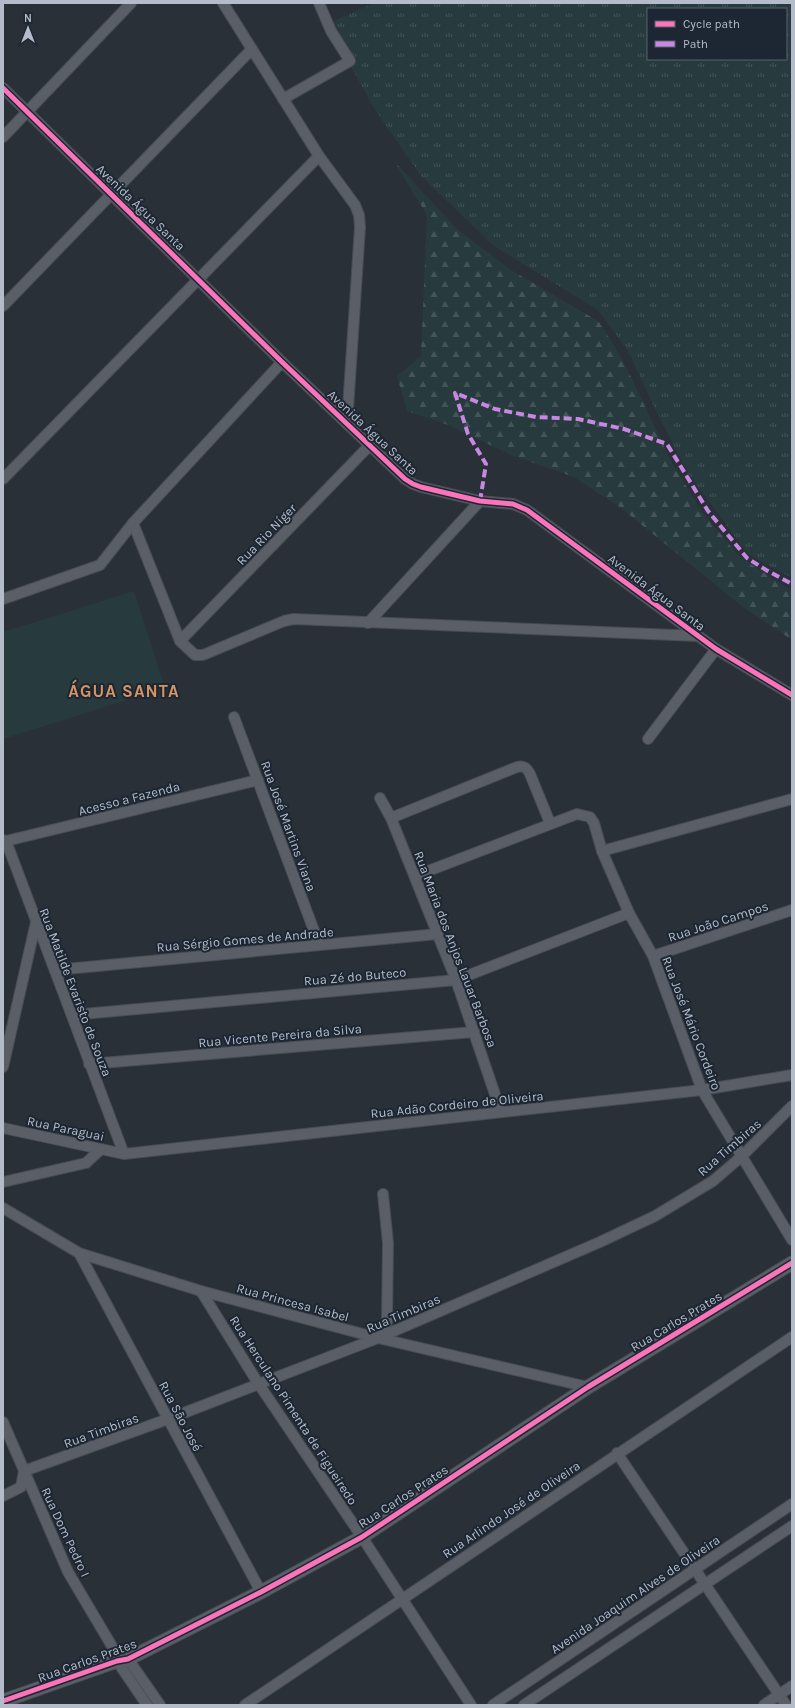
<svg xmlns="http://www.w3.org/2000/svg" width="795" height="1708" font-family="Karla,sans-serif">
<defs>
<pattern id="grass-tufts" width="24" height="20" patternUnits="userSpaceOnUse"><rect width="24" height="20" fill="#273a3e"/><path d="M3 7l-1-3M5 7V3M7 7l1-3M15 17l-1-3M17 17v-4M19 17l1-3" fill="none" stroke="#445559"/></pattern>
<pattern id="forest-firs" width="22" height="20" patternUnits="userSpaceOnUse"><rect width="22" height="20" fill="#273a3e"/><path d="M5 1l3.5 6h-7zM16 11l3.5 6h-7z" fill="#445559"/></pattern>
</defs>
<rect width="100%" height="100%" fill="#2a3038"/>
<path fill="url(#grass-tufts)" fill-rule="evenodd" d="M374 3H792V578L748 554 688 473 657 413 628 351 598 310 494 246 421 176 374 108 338 43 334 21ZM648 9H786V59H648Z"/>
<path fill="url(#forest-firs)" d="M393 160 457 229 511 270 598 321 614 345 630 375 670 459 702 512 740 557 792 591V640L743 607 621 508 574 477 511 455 448 425 407 411 397 376 421 356 427 215Z"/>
<path fill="#273a3e" d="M134 591 165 688 3 739V632Z"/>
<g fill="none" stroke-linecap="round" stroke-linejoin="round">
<defs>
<g id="minor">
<path d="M223 3 319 156 355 205 359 215 360 227 347 424"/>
<path d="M3 88 282 362 405 479 413 484 421 487 480 501 513 504 527 510 716 649 792 695"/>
<path d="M283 99 350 61 331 31 319 3"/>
<path d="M3 137 131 3"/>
<path d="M3 306 252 49"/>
<path d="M3 479 319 156"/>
<path d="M133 523 180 641 195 655H203L284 621 294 619 698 636"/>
<path d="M3 599 100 565 133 523 282 362"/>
<path d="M368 623 480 501"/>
<path d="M180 641 370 445"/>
<path d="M234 717 319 944"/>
<path d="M648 739 716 649"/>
<path d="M380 798 391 818 456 980 501 1112"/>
<path d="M391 818 517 767C524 765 527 768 530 774L550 823"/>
<path d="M3 840 6 841 124 1154"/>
<path d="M6 841 258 780"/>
<path d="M602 851 792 799"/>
<path d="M415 876 577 814 590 817 594 823 602 851 629 913 653 956 702 1090 792 1240"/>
<path d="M653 956 792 910"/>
<path d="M55 970 438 934"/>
<path d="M72 1015 456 980 629 913"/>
<path d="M89 1064 474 1032"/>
<path d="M3 1067 36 922"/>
<path d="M3 1128 124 1154 702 1090 792 1075"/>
<path d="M3 1182 86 1163 101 1149"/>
<path d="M3 1208 79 1253 201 1291 378 1338 588 1387"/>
<path d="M79 1253 261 1592"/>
<path d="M201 1291 258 1383 362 1537 471 1705"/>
<path d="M378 1338 387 1322 388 1243 383 1194"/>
<path d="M3 1422 68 1572 113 1648 117 1661 147 1705"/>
<path d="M617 1453 786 1705"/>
<path d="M3 1496 21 1487 24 1471 168 1419 378 1338 600 1242 655 1216 713 1181 742 1156 792 1106"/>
<path d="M123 1655 128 1659 160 1705"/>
<path d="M245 1705 792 1337"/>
<path d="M493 1705 792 1504"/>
<path d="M524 1705 792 1526"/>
<path d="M764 1705 792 1686"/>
</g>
<path id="tertiary" d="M3 1701 117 1661 128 1659 261 1592 362 1537 588 1387 792 1263"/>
</defs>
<use href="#minor" stroke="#484c53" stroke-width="12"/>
<use href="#tertiary" stroke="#484c53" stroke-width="15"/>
<use href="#minor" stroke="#5a5e66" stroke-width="10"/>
<use href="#tertiary" stroke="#5a5e66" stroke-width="13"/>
<path stroke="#c787e3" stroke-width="4" stroke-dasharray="8 4" stroke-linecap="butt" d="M480 501 486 464 468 434 455 393 495 409 536 417 578 419 624 429 667 444 708 511 747 558 766 570 792 584"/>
<defs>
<g id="cycleway">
<path d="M3 88 282 362 405 479 413 484 421 487 480 501 513 504 527 510 716 649 792 695"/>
<path d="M3 1701 117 1661 128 1659 261 1592 362 1537 588 1387 792 1263"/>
</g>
</defs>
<use href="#cycleway" stroke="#1d2633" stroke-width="8"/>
<use href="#cycleway" stroke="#fb73b8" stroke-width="5"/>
</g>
<g text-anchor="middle" stroke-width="4" stroke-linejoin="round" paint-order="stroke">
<g font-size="13" fill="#b4bcc9" stroke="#1d2633">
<text transform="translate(141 207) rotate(44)" y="5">Avenida Água Santa</text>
<text transform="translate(373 432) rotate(43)" y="5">Avenida Água Santa</text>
<text transform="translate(266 534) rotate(-46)" y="5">Rua Rio Níger</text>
<text transform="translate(657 592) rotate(37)" y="5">Avenida Água Santa</text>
<text transform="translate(129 798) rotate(-14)" y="5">Acesso a Fazenda</text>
<text transform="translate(289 826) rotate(70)" y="5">Rua José Martins Viana</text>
<text transform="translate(718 921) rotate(-18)" y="5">Rua João Campos</text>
<text transform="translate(245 939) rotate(-5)" y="5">Rua Sérgio Gomes de Andrade</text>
<text transform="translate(456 949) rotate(69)" y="5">Rua Maria dos Anjos Lauar Barbosa</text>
<text transform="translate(355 976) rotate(-5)" y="5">Rua Zé do Buteco</text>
<text transform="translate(76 992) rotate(69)" y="5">Rua Matilde Evaristo de Souza</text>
<text transform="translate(692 1023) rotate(69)" y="5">Rua José Mário Cordeiro</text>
<text transform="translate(280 1035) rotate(-5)" y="5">Rua Vicente Pereira da Silva</text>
<text transform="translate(457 1104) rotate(-6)" y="5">Rua Adão Cordeiro de Oliveira</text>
<text transform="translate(66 1128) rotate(12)" y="5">Rua Paraguai</text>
<text transform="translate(729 1147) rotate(-41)" y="5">Rua Timbiras</text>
<text transform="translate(293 1302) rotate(15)" y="5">Rua Princesa Isabel</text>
<text transform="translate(403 1313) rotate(-23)" y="5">Rua Timbiras</text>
<text transform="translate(676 1321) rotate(-31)" y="5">Rua Carlos Prates</text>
<text transform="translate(294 1410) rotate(57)" y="5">Rua Herculano Pimenta de Figueiredo</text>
<text transform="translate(181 1416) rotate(62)" y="5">Rua São José</text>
<text transform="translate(101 1430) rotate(-20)" y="5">Rua Timbiras</text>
<text transform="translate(403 1496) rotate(-33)" y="5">Rua Carlos Prates</text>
<text transform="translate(511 1509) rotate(-34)" y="5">Rua Arlindo José de Oliveira</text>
<text transform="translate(66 1532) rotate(65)" y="5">Rua Dom Pedro I</text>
<text transform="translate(635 1594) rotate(-34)" y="5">Avenida Joaquim Alves de Oliveira</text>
<text transform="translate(87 1660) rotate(-20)" y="5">Rua Carlos Prates</text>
</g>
<g font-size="17" font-weight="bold" letter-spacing="1" fill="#d59563" stroke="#1d2633">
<text x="124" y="697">ÁGUA SANTA</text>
</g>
</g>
<rect width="795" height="1708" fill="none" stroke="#b4bcc9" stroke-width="8"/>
<rect x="647" y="8" width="140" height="52" fill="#1d2633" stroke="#59626f"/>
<rect x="655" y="21" width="20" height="6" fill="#fb73b8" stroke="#59626f"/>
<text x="683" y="28" font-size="12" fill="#b4bcc9">Cycle path</text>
<rect x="655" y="41" width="20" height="6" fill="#c787e3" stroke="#59626f"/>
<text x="683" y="48" font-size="12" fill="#b4bcc9">Path</text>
<g transform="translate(28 28)" stroke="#1d2633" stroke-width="3" paint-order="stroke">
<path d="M0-3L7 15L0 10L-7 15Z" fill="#b4bcc9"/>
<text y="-6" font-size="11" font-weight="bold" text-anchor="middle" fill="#b4bcc9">N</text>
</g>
</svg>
